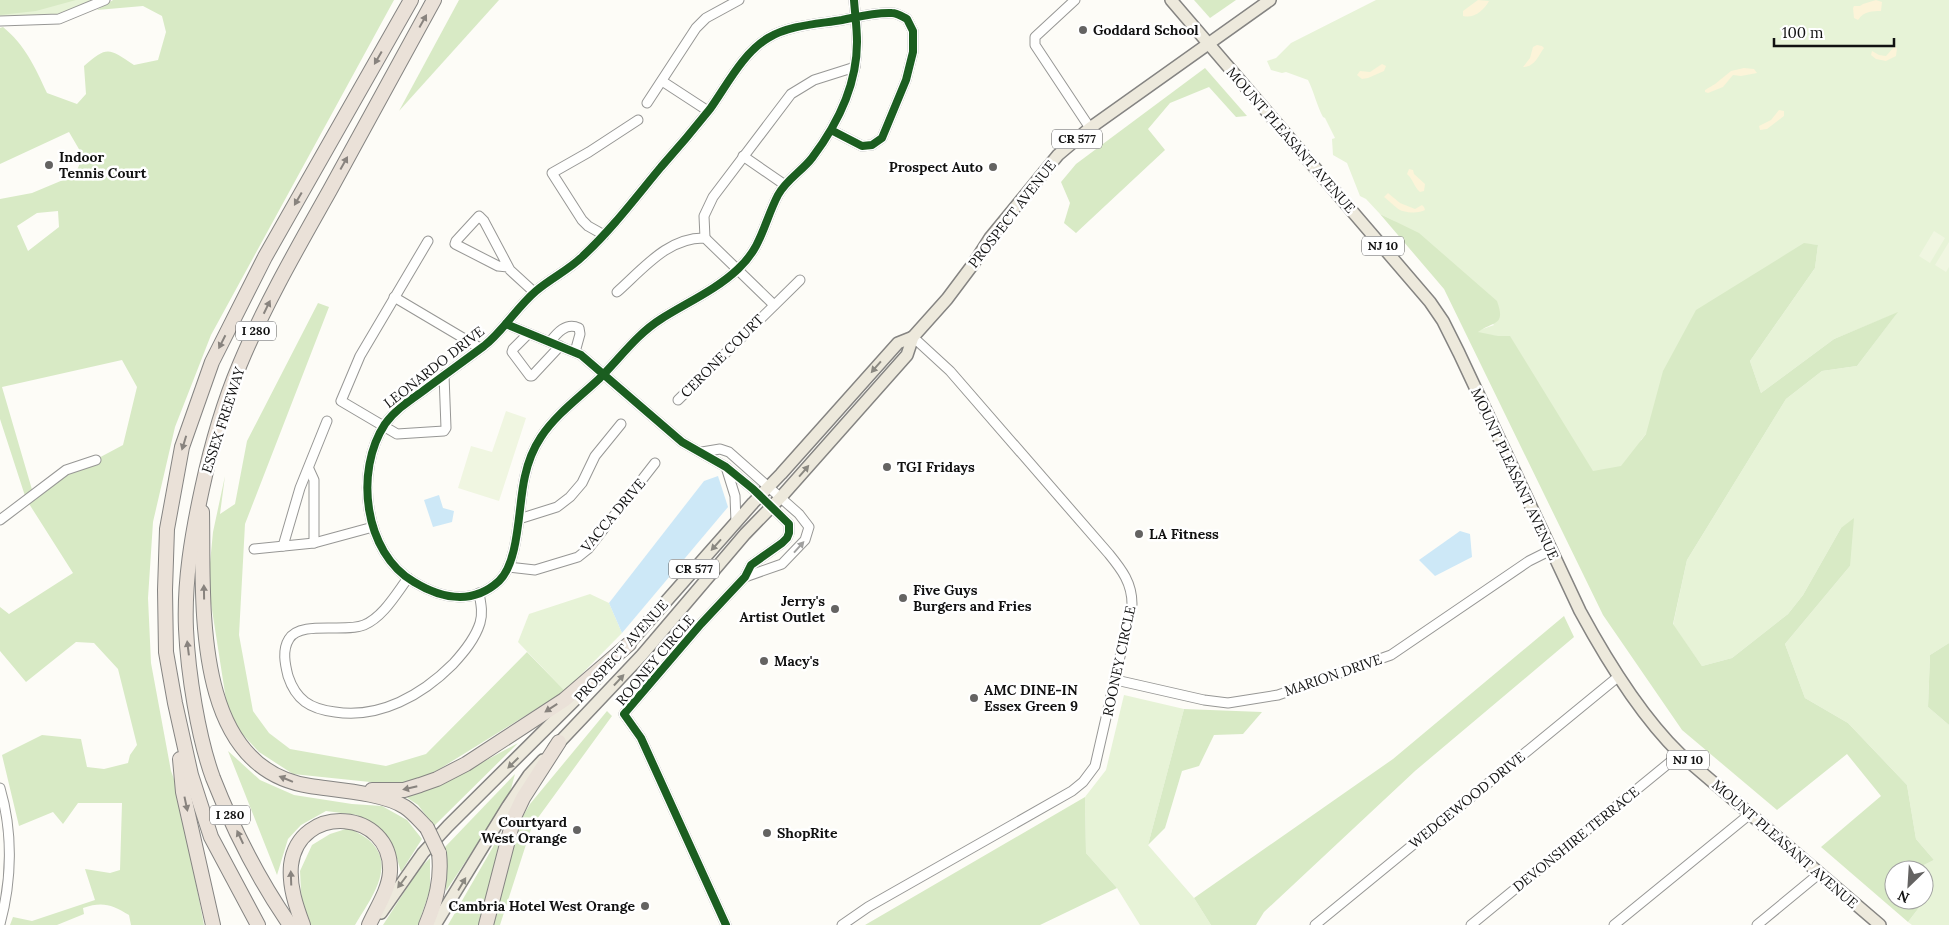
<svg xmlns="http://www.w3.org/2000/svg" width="1949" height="925" font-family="Lora,serif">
<rect width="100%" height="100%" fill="#fdfcf7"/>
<g fill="#e7f3d7">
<path d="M0 0H93L58 15 0 18Z"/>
<path d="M1376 0H1949V643L1930 655 1928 707 1949 725V925H1912L1908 922 1921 905 1918 900H1924V870H1914L1934 860 1916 839 1907 785 1848 723 1805 698 1785 644 1850 566 1841 528 1803 595 1788 614 1732 658 1702 666 1673 625 1687 560 1786 399 1822 371 1857 366 1897 313 1834 339 1761 393 1750 361 1815 268 1818 245 1804 244 1641 440 1638 460 1596 480 1496 336 1479 333 1477 331 1494 325 1394 221 1380 214 1366 199 1360 196 1347 163 1333 155 1332 139 1335 138 1325 118 1323 117C1317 106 1314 92 1308 80L1286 72 1282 73 1271 70 1267 61 1276 58 1291 43Z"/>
<path d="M590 594 609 603 622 633 565 691 518 642 529 614Z"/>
<path d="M1124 695 1184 709 1148 845 1194 898 1211 925H1140L1117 888 1086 853 1085 797 1106 770Z"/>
</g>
<g fill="#d8eac5" fill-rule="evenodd">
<path d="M0 0H76L36 11 0 15Z"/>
<path d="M113 0H394L211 335 175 427 153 522 148 598 151 663 171 771 181 798 180 800 204 925H131L129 915C112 905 103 901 83 908L84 914 57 925H10L13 917 32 921 95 900 85 869 110 873 120 870 122 803H78L63 824 53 812 19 826 2 755 42 735 81 739 87 767 104 769 128 763 130 755 137 745 118 669 94 643 76 642 26 682 0 651V607L9 614 73 573 26 499 0 419V199L32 193 75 175 83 156 69 132 0 164V28L3 27C25 45 35 67 47 93L77 104 86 94 84 66C108 45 109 49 134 65L158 60 166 32 162 16 143 6 97 10ZM58 211 59 227 28 251 17 226 37 213ZM122 360 137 387 123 445 33 493 2 387Z"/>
<path d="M459 0H499L399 111Z"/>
<path d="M1194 0H1236L1210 18Z"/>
<path d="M1205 68 1247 116 1236 117 1209 87 1170 103 1148 129 1165 150 1076 233 1064 223 1070 203 1061 182 1076 164Z"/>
<path d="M1380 214 1419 233 1497 301C1506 326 1494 321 1478 332L1498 336H1510L1593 471 1621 466 1646 434 1663 371 1696 310 1804 243 1818 245 1815 268 1750 361 1761 393 1834 339 1898 312 1857 366 1822 371 1786 399 1687 560 1673 624 1702 666 1732 658 1788 614 1803 595 1841 528 1854 518 1850 566 1785 644 1805 698 1848 723 1907 785 1916 839 1934 860 1914 870H1894V900H1918L1921 905 1908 922 1821 847 1881 796 1847 754 1777 810 1682 730 1603 615 1444 289Z"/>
<path d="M318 303 329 307 245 524 239 635 253 711 269 733 290 749 386 766 426 754 527 652 565 691 433 773 399 785 293 774 259 752 232 723 227 706 208 584 213 532 225 476 220 514 235 504 247 441Z"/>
<path d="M1564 616 1574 637 1415 771 1264 912 1256 925H1211L1194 898 1393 759Z"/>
<path d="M1949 643V725L1928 707 1930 655Z"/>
<path d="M1184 709 1262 712 1243 734 1214 735 1199 766 1182 771 1165 828 1148 845Z"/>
<path d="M607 711 612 716 532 826 500 925H490L523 816 530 804Z"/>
<path d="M518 743 434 826 418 805 406 797 448 781Z"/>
<path d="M228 751 260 780 294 795 352 804 382 806 407 820 422 839 401 872 393 845 377 828 357 815 326 811 301 825 288 839 277 875Z"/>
<path d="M515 774 509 796 446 891 445 847Z"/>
<path d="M1085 797 1086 853 1117 888 1040 925H865Z"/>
<path d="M349 828C356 832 367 837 372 843 396 868 369 901 355 925H310L302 909 300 871 312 845 330 834Z"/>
<path d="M501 833 484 913 478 925H448Z"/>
<path d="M430 858V890L418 925H383L419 869Z"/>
</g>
<g fill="#fcf4d9">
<path d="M1478 0 1489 1C1484 10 1474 19 1463 16V11Z"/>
<path d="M1876 0 1882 2 1881 11C1872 11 1864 11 1858 20L1854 18 1853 8 1854 6H1860L1863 4Z"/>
<path d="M1537 45 1542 46 1544 48C1538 56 1535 67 1523 67L1530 58 1533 47Z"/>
<path d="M1894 47 1897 48 1896 56 1886 61 1876 59 1871 55 1872 51 1879 55 1886 56Z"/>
<path d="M1382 64 1386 66 1384 71 1368 78 1362 79 1357 75 1360 71 1370 72Z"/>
<path d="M1744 68 1754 69 1757 73 1741 76 1733 75 1723 87 1708 93 1705 92V90L1715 84 1731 71Z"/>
<path d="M1779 110 1784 111V116L1767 129 1760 130 1759 126 1771 120Z"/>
<path d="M1409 169 1413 170 1414 174 1425 184 1424 191 1420 192C1414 187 1413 179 1407 174Z"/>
<path d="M1388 193 1400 203 1415 209 1422 205 1424 207 1425 210C1419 214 1402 213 1397 208 1392 204 1389 201 1384 197Z"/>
</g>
<g fill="#f0f6e1">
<path d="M1934 231 1945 238 1930 263 1919 256Z"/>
<path d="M1949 242V267L1946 272 1935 265Z"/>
<path d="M506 411 526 418 499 501 458 488 471 446 492 452Z"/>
</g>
<g fill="#cde8f7">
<path d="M718 476 728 507 622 633 609 603 704 481Z"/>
<path d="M439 495 443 508 454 511 452 522 433 527 424 500Z"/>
<path d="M1460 531 1470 534 1472 557 1435 576 1419 560Z"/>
</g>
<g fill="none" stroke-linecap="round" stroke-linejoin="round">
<defs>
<g id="minor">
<path d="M1075 0 1035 37V45L1090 128"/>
<path d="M0 21 59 19 105 0"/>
<path d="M662 81 708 111"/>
<path d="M647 103 696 28 706 18 739 0"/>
<path d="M831 130 862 146 872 145 882 138 906 80 913 52V31L907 19C903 17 897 13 892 13 876 12 857 17 842 20 818 24 789 25 768 38 743 53 727 85 710 109 694 129 678 148 661 167 636 197 612 229 583 256 569 270 551 278 536 291 517 307 504 330 484 346 464 361 443 376 423 391 409 401 395 410 385 424 354 471 364 553 414 582 442 599 473 605 499 581 520 561 518 504 525 476 528 462 533 449 541 437 556 414 580 397 600 378 620 358 637 334 661 319 686 303 716 290 738 269 762 247 764 222 778 195 786 180 802 171 812 158 837 125 857 84 857 42 857 28 855 14 854 0"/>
<path d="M743 156 785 185"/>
<path d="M604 235 588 226 582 220 552 173 589 152 638 120"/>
<path d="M705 238 704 216 713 197 791 94 814 80 855 67"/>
<path d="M428 241 360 356 341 401 397 434 444 431 446 428 444 375"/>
<path d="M508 267 498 266 455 244 456 241 479 216 484 221 510 270 534 292"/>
<path d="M617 292C643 269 668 237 705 238L774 305"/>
<path d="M394 297 480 348"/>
<path d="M506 324 581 355 682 442 726 467 753 489 789 524V533L787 538 782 543 751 565 745 577 701 624 624 714 641 738 726 925"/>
<path d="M528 334 513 349 512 352 530 376H532L560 346"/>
<path d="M550 342C557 333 566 322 579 328L580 334 575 352"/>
<path d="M678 400 800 280"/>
<path d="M702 452 720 449 729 452 799 514 809 527 805 540 782 564 745 577"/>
<path d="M726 467 735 496 736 522"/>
<path d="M309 469 314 480V543"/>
<path d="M519 519 557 507 570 497 582 483 595 456 621 424"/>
<path d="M0 520 66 470 96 460"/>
<path d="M283 546 300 488 327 421"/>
<path d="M254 549 314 543 373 527"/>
<path d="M508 567 535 570 578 557 588 549 655 463"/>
<path d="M408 578C396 594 383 617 364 625 345 633 300 620 289 639 282 650 285 664 288 676 296 700 310 709 335 712 380 719 422 695 453 664 464 652 475 639 480 623 483 613 481 604 479 593"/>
<path d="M1116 680 1204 700 1228 703 1278 695 1391 655 1529 561 1551 550"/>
<path d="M0 788C13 832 12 880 0 924"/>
<path d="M842 925 868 907 1072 791 1083 782 1095 766 1132 604C1132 583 1122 570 1109 554L950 371 913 337"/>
<path d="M1315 925 1619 676"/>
<path d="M1471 925 1680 754"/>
<path d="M1614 925 1750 814"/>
<path d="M1757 925 1820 873"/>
</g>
<g id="major">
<path d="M1171 0 1430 302 1443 321 1459 353 1580 611C1606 659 1641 716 1680 754L1880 925"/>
<path d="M624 649 753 503 781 474 898 343 913 337"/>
<path d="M554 748 642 655 745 534 781 497 907 355 913 337 947 299 974 263 990 238 1058 155 1090 128 1270 0"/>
<path d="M381 913 423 853 448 826 598 677"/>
<path d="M435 925 508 806 529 775 543 760"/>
</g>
<g id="highway">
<path d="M202 512C204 600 190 768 310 786 336 790 384 793 405 807 414 813 420 821 427 828"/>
<path d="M180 759 183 792 213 925"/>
<path d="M372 790H404L420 785 437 779 466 764 564 700 629 644"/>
<path d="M258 925 211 837 191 775 175 703 166 652 165 590 167 529 182 447 212 362 265 257 411 0"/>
<path d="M290 925C259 880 233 829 213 778 198 737 188 673 186 629 184 582 192 535 202 489 211 447 223 404 240 364 265 304 298 247 330 190 365 127 399 63 434 0"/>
<path d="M303 925C296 906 289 886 291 865 299 802 393 809 390 872 389 890 376 909 369 925"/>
<path d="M426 925C436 901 442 879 439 853"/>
<path d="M486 925 514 817 523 798 559 742"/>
</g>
</defs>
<use href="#minor" stroke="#979795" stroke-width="11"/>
<use href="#major" stroke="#858482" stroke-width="14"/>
<use href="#highway" stroke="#858482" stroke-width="16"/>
<use href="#minor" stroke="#fffffe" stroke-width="9"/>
<use href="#major" stroke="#ede9dc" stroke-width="11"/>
<use href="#highway" stroke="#eae1d8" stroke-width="14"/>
<defs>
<path id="highway-bridge" d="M427 828 439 853"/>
</defs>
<use href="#highway-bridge" stroke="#858482" stroke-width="16" stroke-linecap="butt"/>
<use href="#highway-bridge" stroke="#eae1d8" stroke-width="14"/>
<defs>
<g id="cycleway">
<path d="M831 130 862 146 872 145 882 138 906 80 913 52V31L907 19C903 17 897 13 892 13 876 12 857 17 842 20 818 24 789 25 768 38 743 53 727 85 710 109 694 129 678 148 661 167 636 197 612 229 583 256 569 270 551 278 536 291 517 307 504 330 484 346 464 361 443 376 423 391 409 401 395 410 385 424 354 471 364 553 414 582 442 599 473 605 499 581 520 561 518 504 525 476 528 462 533 449 541 437 556 414 580 397 600 378 620 358 637 334 661 319 686 303 716 290 738 269 762 247 764 222 778 195 786 180 802 171 812 158 837 125 857 84 857 42 857 28 855 14 854 0"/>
<path d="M506 324 581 355 682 442 726 467 753 489 789 524V533L787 538 782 543 751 565 745 577 701 624 624 714 641 738 726 925"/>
</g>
</defs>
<use href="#cycleway" stroke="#fff" stroke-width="11"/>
<use href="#cycleway" stroke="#1b5e20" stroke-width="8"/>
</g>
<defs><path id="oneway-solid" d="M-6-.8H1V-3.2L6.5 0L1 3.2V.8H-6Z" transform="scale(1.25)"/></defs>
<g fill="#88837e">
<use href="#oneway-solid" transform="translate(423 21) rotate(-61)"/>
<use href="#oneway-solid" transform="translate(378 58) rotate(120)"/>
<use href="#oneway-solid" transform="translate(344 163) rotate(-61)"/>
<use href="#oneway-solid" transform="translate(298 199) rotate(120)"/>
<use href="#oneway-solid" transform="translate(267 307) rotate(-64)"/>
<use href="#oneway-solid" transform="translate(222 342) rotate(117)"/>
<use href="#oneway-solid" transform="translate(184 443) rotate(107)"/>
<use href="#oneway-solid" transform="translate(204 592) rotate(-91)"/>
<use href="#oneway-solid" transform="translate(188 648) rotate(-97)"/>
<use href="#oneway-solid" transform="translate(551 708) rotate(147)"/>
<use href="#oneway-solid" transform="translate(286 779) rotate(-158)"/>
<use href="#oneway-solid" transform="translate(410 788) rotate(167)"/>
<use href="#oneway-solid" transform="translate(186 804) rotate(78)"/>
<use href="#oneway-solid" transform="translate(240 837) rotate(-115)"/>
<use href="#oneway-solid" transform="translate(291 878) rotate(-92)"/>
</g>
<g fill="#8a8881">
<use href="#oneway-solid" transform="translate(876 367) rotate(131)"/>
<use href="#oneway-solid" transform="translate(804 471) rotate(-49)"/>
<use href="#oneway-solid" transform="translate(716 545) rotate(132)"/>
<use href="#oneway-solid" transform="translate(619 680) rotate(-47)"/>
<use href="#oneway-solid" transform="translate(513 763) rotate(136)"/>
<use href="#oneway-solid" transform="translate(402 882) rotate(127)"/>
<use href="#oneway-solid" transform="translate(462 884) rotate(-59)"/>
</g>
<use fill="#a0a09f" href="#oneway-solid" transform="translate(799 547) rotate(-48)"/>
<g fill="#646362" stroke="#fff" stroke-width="2">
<circle cx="1083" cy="30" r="5"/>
<circle cx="49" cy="165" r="5"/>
<circle cx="993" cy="167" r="5"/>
<circle cx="887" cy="467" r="5"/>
<circle cx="1139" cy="534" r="5"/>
<circle cx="903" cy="598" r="5"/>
<circle cx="835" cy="609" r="5"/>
<circle cx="764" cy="661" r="5"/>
<circle cx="974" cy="698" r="5"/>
<circle cx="577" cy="830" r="5"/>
<circle cx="767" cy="833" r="5"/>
<circle cx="645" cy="906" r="5"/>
</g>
<g text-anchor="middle" stroke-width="5" stroke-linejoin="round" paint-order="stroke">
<g fill="#fff" stroke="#585858" stroke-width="1">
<rect x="1052" y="129.5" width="50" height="19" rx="4"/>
<rect x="1362" y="236.5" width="42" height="19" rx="4"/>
<rect x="236" y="321.5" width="40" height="19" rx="4"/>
<rect x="669" y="559.5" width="50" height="19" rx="4"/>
<rect x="1667" y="750.5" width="42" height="19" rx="4"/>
<rect x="210" y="805.5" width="40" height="19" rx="4"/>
</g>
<g font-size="12" font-weight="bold" fill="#111">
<text x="1077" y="143">CR 577</text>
<text x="1383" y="250">NJ 10</text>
<text x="256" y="335">I 280</text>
<text x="694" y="573">CR 577</text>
<text x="1688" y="764">NJ 10</text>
<text x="230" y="819">I 280</text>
</g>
<g font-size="14" font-weight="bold" fill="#111" stroke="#fff" text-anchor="start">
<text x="1093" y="35">Goddard School</text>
<text x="59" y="162">Indoor<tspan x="59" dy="16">Tennis Court</tspan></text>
<text x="983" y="172" text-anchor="end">Prospect Auto</text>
<text x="897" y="472">TGI Fridays</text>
<text x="1149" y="539">LA Fitness</text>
<text x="913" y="595">Five Guys<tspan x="913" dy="16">Burgers and Fries</tspan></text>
<text x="825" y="606" text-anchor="end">Jerry's<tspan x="825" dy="16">Artist Outlet</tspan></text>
<text x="774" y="666">Macy's</text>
<text x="984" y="695">AMC DINE-IN<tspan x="984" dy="16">Essex Green 9</tspan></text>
<text x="567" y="827" text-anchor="end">Courtyard<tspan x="567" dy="16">West Orange</tspan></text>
<text x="777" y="838">ShopRite</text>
<text x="635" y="911" text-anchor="end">Cambria Hotel West Orange</text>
</g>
<g font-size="14" fill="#111" stroke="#fff">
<text transform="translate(1291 140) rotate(49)" y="5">MOUNT PLEASANT AVENUE</text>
<text transform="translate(1012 214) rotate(-52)" y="5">PROSPECT AVENUE</text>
<text transform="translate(722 356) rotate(-45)" y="5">CERONE COURT</text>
<text transform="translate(434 367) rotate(-38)" y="5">LEONARDO DRIVE</text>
<text transform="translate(223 420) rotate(-72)" y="5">ESSEX FREEWAY</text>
<text transform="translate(1515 474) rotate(65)" y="5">MOUNT PLEASANT AVENUE</text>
<text transform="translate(613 515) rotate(-50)" y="5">VACCA DRIVE</text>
<text transform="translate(621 651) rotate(-48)" y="5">PROSPECT AVENUE</text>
<text transform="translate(655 660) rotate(-50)" y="5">ROONEY CIRCLE</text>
<text transform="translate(1119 661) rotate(-78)" y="5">ROONEY CIRCLE</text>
<text transform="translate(1333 675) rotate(-19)" y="5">MARION DRIVE</text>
<text transform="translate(1467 800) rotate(-39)" y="5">WEDGEWOOD DRIVE</text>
<text transform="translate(1576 839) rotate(-39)" y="5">DEVONSHIRE TERRACE</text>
<text transform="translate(1785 844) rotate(41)" y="5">MOUNT PLEASANT AVENUE</text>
</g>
</g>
<g transform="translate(1909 885) rotate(205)"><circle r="24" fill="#ffffff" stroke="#a0a0a0"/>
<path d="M0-4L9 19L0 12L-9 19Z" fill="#646362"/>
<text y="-8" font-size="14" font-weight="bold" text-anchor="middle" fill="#111111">N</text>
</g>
<path d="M1774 38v8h120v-8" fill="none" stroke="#111111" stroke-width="2.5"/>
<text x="1782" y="38" font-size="15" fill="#111111" stroke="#ffffff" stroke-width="4" paint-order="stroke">100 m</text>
</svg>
